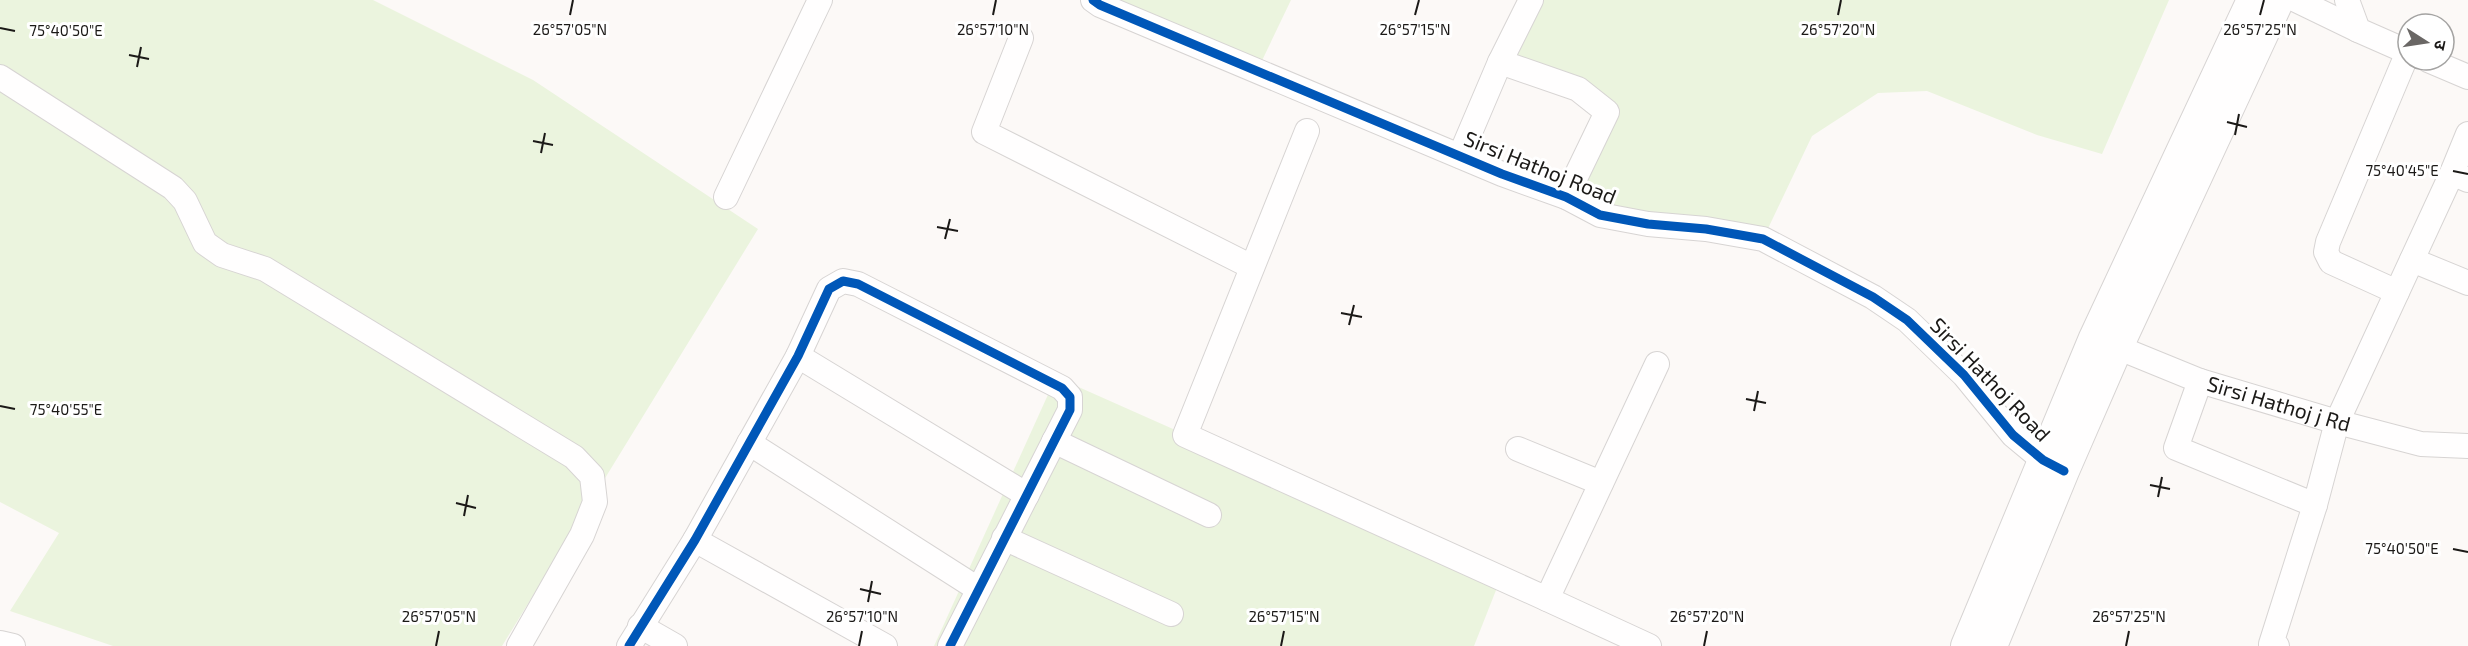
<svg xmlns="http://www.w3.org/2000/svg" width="2468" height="646" font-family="'Exo 2','Noto Sans Devanagari',sans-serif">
<rect width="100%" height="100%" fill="#fcf9f7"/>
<g fill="#ebf4de">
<path d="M0 0H373L533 80 758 229 502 646H113L10 611 59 533 0 502Z"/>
<path d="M1107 0H1291L1257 71Z"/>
<path d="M1531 0H2169L2102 154 2037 135 1927 91 1878 93 1812 136 1763 239 1566 197 1606 112 1500 62Z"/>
<path d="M1056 377 1502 575 1474 646H934Z"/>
</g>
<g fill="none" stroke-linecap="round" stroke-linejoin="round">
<defs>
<g id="minor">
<path d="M1093 0 1100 5 1502 174 1566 197 1600 215 1648 224 1706 229 1763 239 1873 297 1907 320 1964 375 2013 435 2043 460 2059 468"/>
<path d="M2296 0 2358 30"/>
<path d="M2347 0 2358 30 2408 52"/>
<path d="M1021 38 984 132 1252 267"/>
<path d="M2428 60 2468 77"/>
<path d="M1500 62 1578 89 1607 112 1566 197"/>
<path d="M0 77 173 188 185 201 205 243 222 255 265 269 574 457 592 476 595 502 582 535 519 646"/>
<path d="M1307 131 1185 435 1547 599"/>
<path d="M2468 134 2452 173 2468 180"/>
<path d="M1460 156 1500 62 1531 0"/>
<path d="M726 197 820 0"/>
<path d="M2412 260 2468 283"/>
<path d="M2397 292 2331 262 2326 252 2328 242 2408 52"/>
<path id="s1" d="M2102 341 2200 381 2337 422 2421 444 2468 446"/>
<path d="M798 356 1027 495"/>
<path d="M2200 381 2176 448 2315 505 2337 422 2452 173"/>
<path d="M1054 441 1209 515"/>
<path d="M749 443 978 589"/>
<path d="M1518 449 1601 483"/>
<path d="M1004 538 1171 614"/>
<path d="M695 540 885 646"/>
<path d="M640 626 675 646"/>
<path d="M0 643 13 646"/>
<path d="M629 646 695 540 798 356 829 289 843 281 858 284 1062 388 1070 397V410L950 646"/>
<path d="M1649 646 1547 599 1657 364"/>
<path d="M2277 646 2271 644 2315 505"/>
</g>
<g id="major">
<path d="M1966 646 2094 338 2252 0"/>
<path d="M1992 646 2064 471 2117 349 2279 0"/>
</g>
</defs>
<use href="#minor" stroke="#d7d4d3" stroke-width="26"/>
<use href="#major" stroke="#d7d4d3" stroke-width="32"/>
<use href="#minor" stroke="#fffefe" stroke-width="24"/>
<use href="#major" stroke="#fffefe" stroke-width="30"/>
<defs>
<g id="cycleway">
<path d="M1093 0 1100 5 1502 174 1566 197 1600 215 1648 224 1706 229 1763 239 1873 297 1907 320 1964 375 2013 435 2043 460 2064 471"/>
<path d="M629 646 695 540 798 356 829 289 843 281 858 284 1062 388 1070 397V410L950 646"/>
</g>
</defs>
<use href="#cycleway" stroke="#fff" stroke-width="13"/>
<use href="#cycleway" stroke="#0057b8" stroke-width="9"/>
</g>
<path fill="none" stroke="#1b1917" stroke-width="2" d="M570 15 573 0M993 15 996 0M1415 15 1419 0M1838 15 1841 0M2260 15 2264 0M0 28 15 31M129 55 149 59M137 67 141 47M2227 122 2247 127M2235 135 2239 114M533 141 553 145M541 153 545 133M2453 171 2468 174M937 227 958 231M945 239 950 219M1341 313 1362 317M1349 325 1354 305M1746 399 1766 403M0 406 15 409M1754 411 1758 391M2150 485 2170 489M2158 497 2162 477M456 503 476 508M464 516 468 495M2453 549 2468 552M860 589 881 594M868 602 872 581M436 646 439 631M859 646 862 631M1281 646 1284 631M1704 646 1707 631M2126 646 2129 631"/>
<g text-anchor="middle" stroke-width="6" stroke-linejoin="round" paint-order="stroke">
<g font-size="21" fill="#1b1917" stroke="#fff">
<text transform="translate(1540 168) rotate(22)" y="7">Sirsi Hathoj Road</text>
<text transform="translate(1990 380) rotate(46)" y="7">Sirsi Hathoj Road</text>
<text dy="7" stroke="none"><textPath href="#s1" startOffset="188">Sirsi Hathoj j Rd</textPath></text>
</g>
</g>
<g font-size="15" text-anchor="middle" fill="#1b1917" stroke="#fff" stroke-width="6" stroke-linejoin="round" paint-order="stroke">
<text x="570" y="35">26°57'05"N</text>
<text x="993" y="35">26°57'10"N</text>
<text x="1415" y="35">26°57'15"N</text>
<text x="1838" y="35">26°57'20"N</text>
<text x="2260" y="35">26°57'25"N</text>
<text x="66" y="36">75°40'50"E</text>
<text x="2402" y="176">75°40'45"E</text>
<text x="66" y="415">75°40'55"E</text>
<text x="2402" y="554">75°40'50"E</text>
<text x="439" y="622">26°57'05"N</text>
<text x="862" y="622">26°57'10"N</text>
<text x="1707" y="622">26°57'20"N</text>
<text x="1284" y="622">26°57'15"N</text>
<text x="2129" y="622">26°57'25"N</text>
</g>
<g transform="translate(2426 42) rotate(102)"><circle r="28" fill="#ffffff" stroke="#a4a3a2" stroke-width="1.5"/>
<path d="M0-4.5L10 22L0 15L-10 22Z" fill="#6a6765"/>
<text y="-9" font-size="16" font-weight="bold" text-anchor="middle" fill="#1b1917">उ</text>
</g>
</svg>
